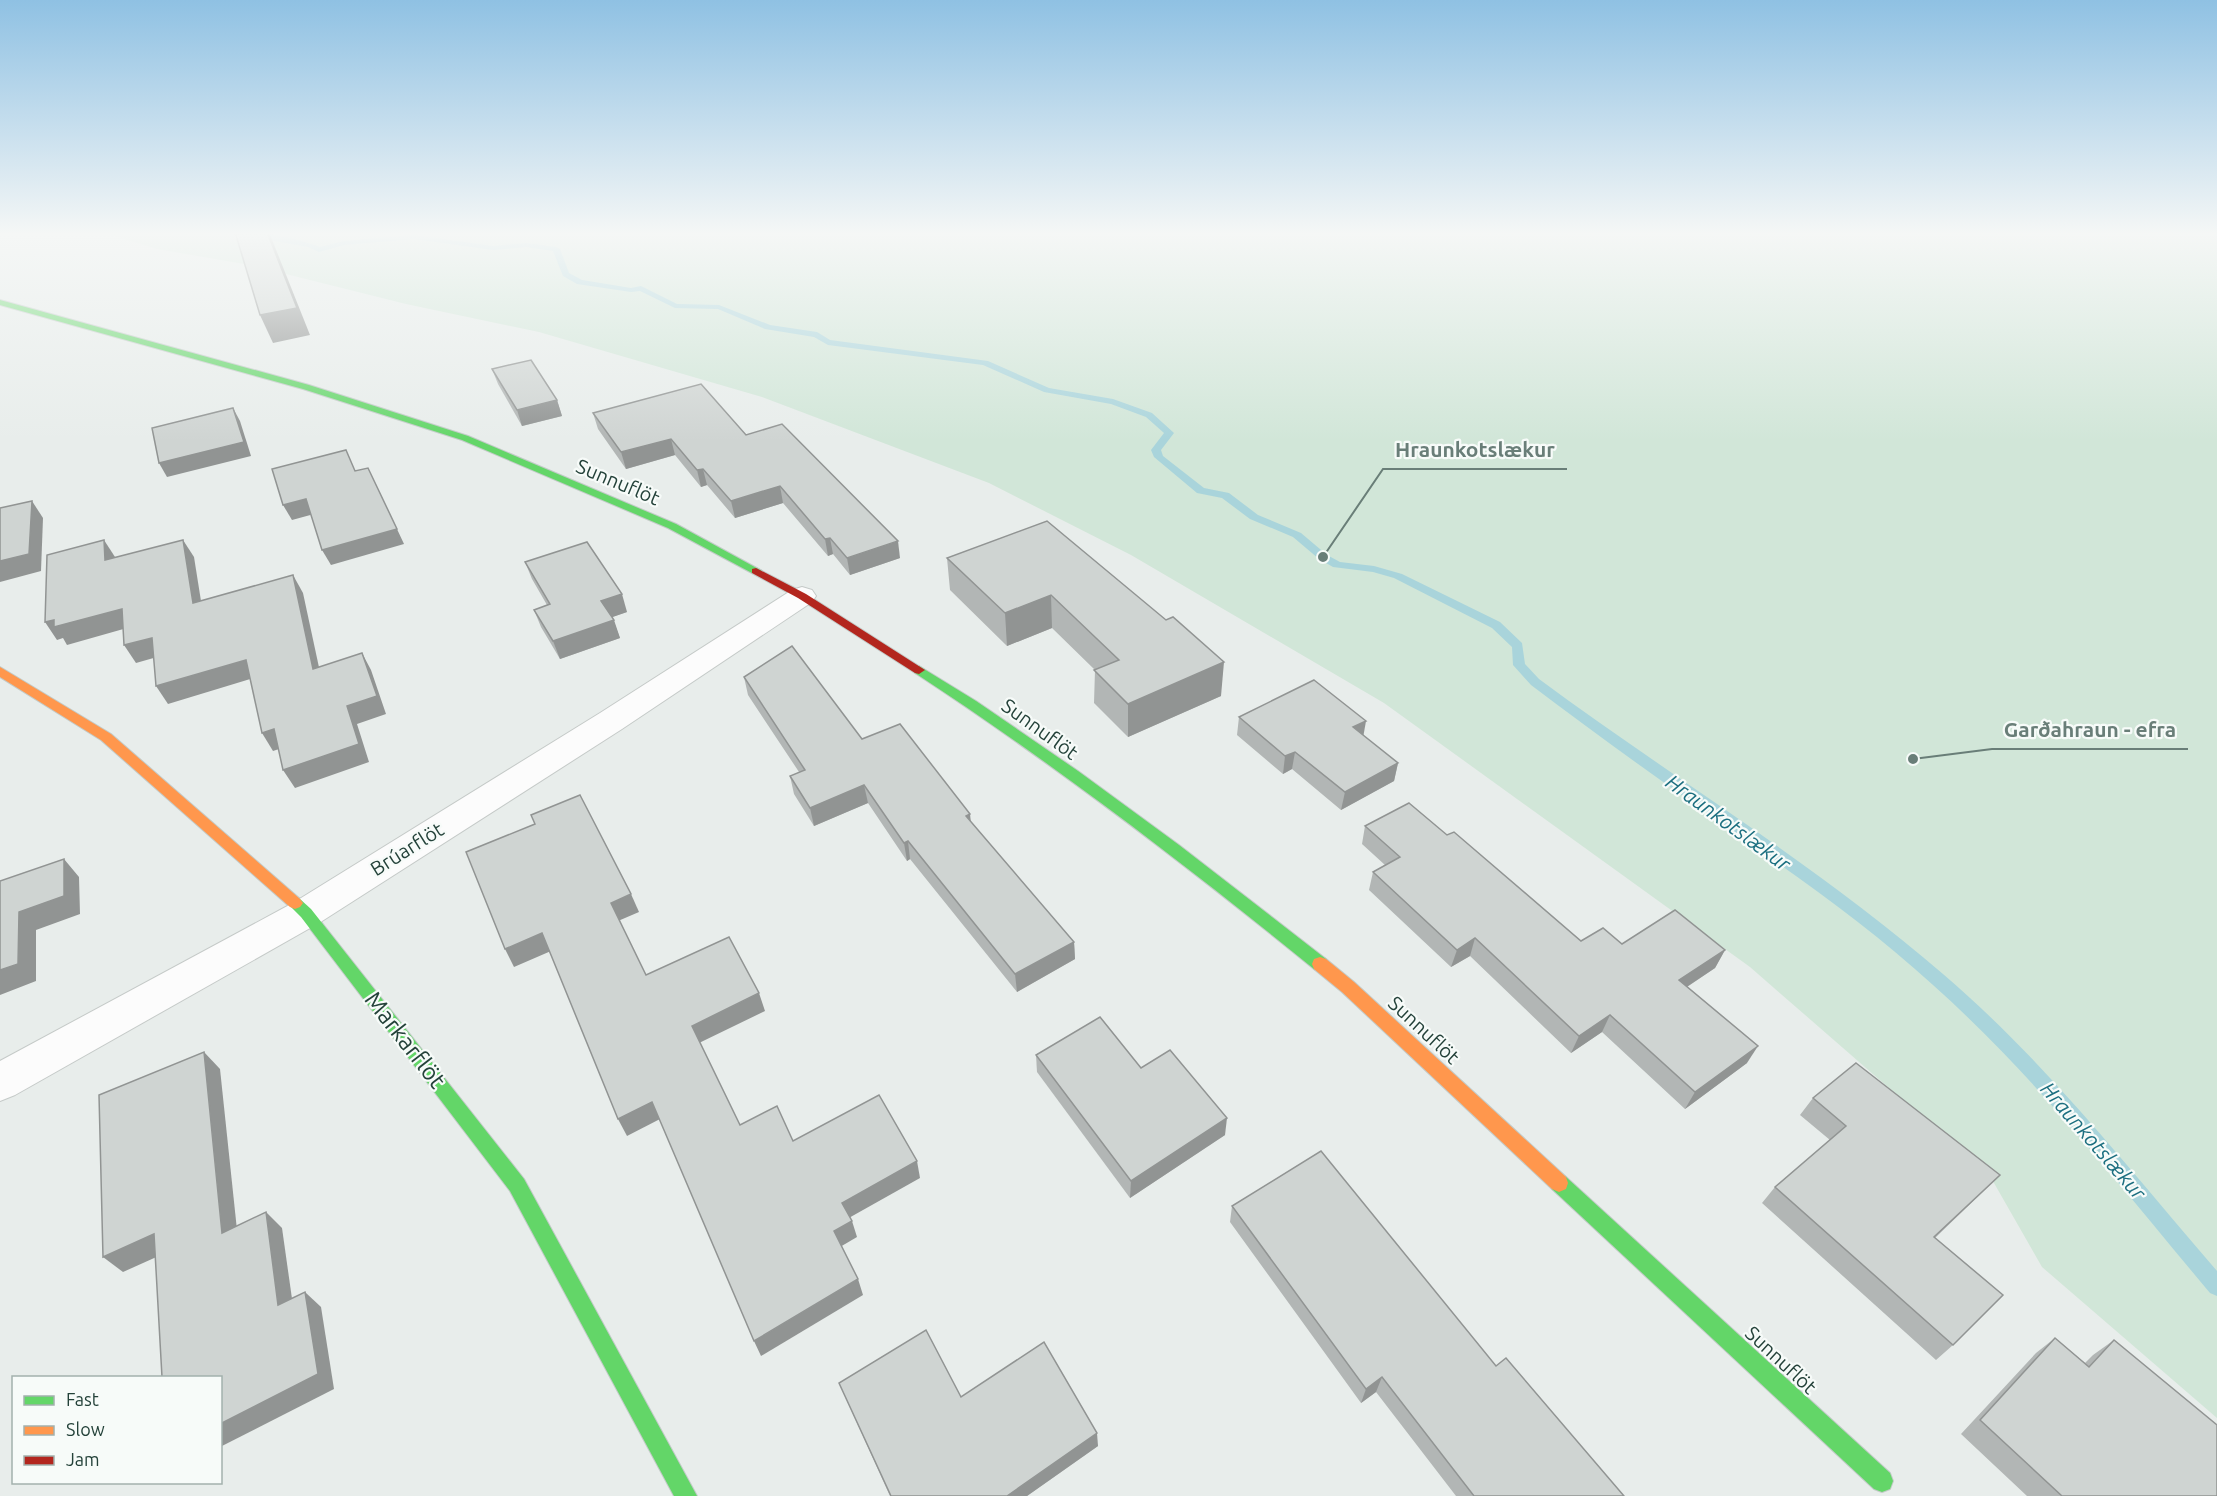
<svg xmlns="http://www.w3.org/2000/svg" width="2217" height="1496" font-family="Ubuntu,sans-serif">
<rect width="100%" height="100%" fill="#e8edeb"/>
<path fill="#d1e6d8" d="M102 232H2217V1418L2042 1267 1990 1176 1750 967 1384 703 1131 555 989 483 762 397 539 332 406 304 250 265 157 249Z"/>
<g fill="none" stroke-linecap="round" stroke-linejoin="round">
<path fill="#a9d4db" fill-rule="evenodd" d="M258 232C267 232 312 243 320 247L344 241 414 235 493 246 526 243 556 247 560 249 569 273 582 280 631 288 641 286 677 304 719 305 770 325 817 332 830 340 988 361 1049 388 1113 399 1152 413 1174 433 1161 450 1163 456 1204 488 1229 493 1258 515 1301 533 1327 555 1340 562 1374 566 1402 574 1500 622 1522 643 1525 664 1539 679C1673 778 1817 865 1943 974 2046 1062 2129 1169 2217 1271V1296L2210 1293C2121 1187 2037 1078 1933 985 1871 928 1801 879 1732 831 1664 783 1597 735 1531 685L1513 665 1512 647 1492 628 1394 578 1373 572 1333 567 1319 559 1293 537 1250 519 1222 498 1197 493 1154 457 1151 450 1164 433 1146 417 1111 404 1044 392 983 365 828 345 814 337 765 329 718 309 675 308 640 291 631 292 577 284 563 276 553 251 526 247 493 250 414 239 344 245 319 252 308 247 269 240Z"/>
<defs>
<path id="street" d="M802 587 812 590 816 596 812 602 622 729 319 923 15 1095 0 1101V1061L293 903 600 713 792 590Z"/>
<g id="fast">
<path d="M0 300 309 385 468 436 676 524 762 571 760 573H752L668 528 462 440 303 389 0 305Z"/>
<path d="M919 666 976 701 1078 771 1179 845 1326 959 1328 964 1326 969 1320 971 1314 969C1185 864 1054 764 915 673L913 670 915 667Z"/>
<path d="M295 897 300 899 311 909 524 1179 697 1496H674L510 1191 301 917 287 903 290 899Z"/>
<path d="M1559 1174 1566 1177 1890 1473 1893 1481 1890 1489 1882 1492 1874 1489 1552 1189 1550 1183 1552 1177Z"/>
</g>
<g id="slow">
<path d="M0 667 111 734 300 899 303 903 300 907 295 909 290 907 101 740 0 677Z"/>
<path d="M1320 957 1326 959 1354 982 1566 1177 1568 1183 1566 1189 1559 1192 1552 1189 1342 992 1314 969 1312 964 1314 959Z"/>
</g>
<path id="jam" d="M756 568 806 594 925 670 919 674 915 673 798 598 752 573V569Z"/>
</defs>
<use href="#street" stroke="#c5cac8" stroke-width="2"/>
<use href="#fast" stroke="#c3cbc8" stroke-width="2"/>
<use href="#slow" stroke="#c3cbc8" stroke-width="2"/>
<use href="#jam" stroke="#c3cbc8" stroke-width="2"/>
<use href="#street" fill="#fcfcfc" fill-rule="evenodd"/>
<use href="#fast" fill="#63d668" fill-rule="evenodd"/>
<use href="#slow" fill="#ff974d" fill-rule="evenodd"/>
<use href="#jam" fill="#b3261e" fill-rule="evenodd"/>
</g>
<g fill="#b2b6b5">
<path d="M492 369 557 400 562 416 522 426 498 384Z"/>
<path d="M593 413 746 435 900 558 850 575 833 554 828 556 783 503 735 518 707 485 701 487 675 455 626 469 598 429Z"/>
<path d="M1047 521 1221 696 1128 737 1094 703 1095 670 1052 628 1007 646 950 590 947 558Z"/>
<path d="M525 562 627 612 612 617 620 638 560 659 541 627 534 610 547 605 532 579Z"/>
<path d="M744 677 862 739 971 822 1074 942 1075 959 1017 992 910 859 907 861 868 803 814 826 794 794 790 776 799 772 748 695Z"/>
<path d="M1239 717 1364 736 1398 763 1394 781 1341 810 1292 769 1283 774 1237 735Z"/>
<path d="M1365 826 1447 835 1581 941 1725 950 1715 968 1687 987 1747 1063 1685 1109 1602 1032 1571 1053 1470 956 1451 967 1369 890 1373 872 1385 865 1362 844Z"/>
<path d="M1036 1055 1141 1068 1225 1135 1130 1198 1037 1072Z"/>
<path d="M1813 1098 2000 1175 1935 1238 1953 1345 1936 1360 1762 1203 1775 1187 1830 1140 1800 1115Z"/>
<path d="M1232 1206 1496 1366 1624 1496H1456L1376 1392 1361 1403 1230 1222Z"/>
<path d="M2055 1338 2085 1363 2093 1355 2114 1340 2217 1496H2027L1961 1434 2036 1353Z"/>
<path d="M839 1383 961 1397 1098 1446 1027 1496H890Z"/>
</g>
<g fill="#919493">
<path d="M267 232H269L310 335 273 343 260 315Z"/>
<path d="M557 400 562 416 522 426 517 410Z"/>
<path d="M233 408 240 421 251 456 167 477 159 463Z"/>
<path d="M671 439 675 455 626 469 621 452Z"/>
<path d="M703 469 707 485 701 487 697 470Z"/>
<path d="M780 486 783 503 735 518 731 501Z"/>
<path d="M306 499 314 514 292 520 283 505Z"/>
<path d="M32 501 43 518 41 571 0 582V561Z"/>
<path d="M397 529 404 544 331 565 322 550Z"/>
<path d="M830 538 833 554 828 556 825 539Z"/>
<path d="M104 540 115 557 116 578 105 560Z"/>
<path d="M183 540 194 557 204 620 193 603Z"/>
<path d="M898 541 900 558 850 575 847 558Z"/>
<path d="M293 575 303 593 323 686 313 669Z"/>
<path d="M622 594 627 612 607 619 601 601Z"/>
<path d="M1051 595 1052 628 1007 646 1005 613Z"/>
<path d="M122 609 134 626 67 645 63 638 57 640 45 622 54 620Z"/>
<path d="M614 620 620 638 560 659 553 641Z"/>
<path d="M152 638 164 655 136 663 124 645Z"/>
<path d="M362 653 371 670 386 714 357 724 369 762 295 788 283 770 347 706Z"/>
<path d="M246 660 257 677 168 704 156 686Z"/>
<path d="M1224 662 1221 696 1128 737V704Z"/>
<path d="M1366 721 1363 738 1353 727Z"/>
<path d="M274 729 285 747 273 751 262 733Z"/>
<path d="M1295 752 1292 769 1283 774 1285 756Z"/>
<path d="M1398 763 1394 781 1341 810 1345 792Z"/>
<path d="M864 785 868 803 814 826 810 808Z"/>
<path d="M970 814 972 832 966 816Z"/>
<path d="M908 841 910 859 907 861 904 843Z"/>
<path d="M64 859 79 877 80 914 36 930V981L0 995V970L19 912Z"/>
<path d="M631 894 639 912 618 921 611 903Z"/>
<path d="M542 933 551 951 514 967 505 949Z"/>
<path d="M1475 938 1470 956 1451 967 1457 950Z"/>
<path d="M1074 942 1075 959 1017 992 1015 974Z"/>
<path d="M1725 950 1715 968 1670 998 1679 980Z"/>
<path d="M759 993 765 1011 699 1043 692 1026Z"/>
<path d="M1610 1015 1602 1032 1571 1053 1579 1036Z"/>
<path d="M1758 1046 1747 1063 1685 1109 1695 1092Z"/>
<path d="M204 1052 220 1069 239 1249 222 1233Z"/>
<path d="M652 1102 660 1119 627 1136 618 1119Z"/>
<path d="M1227 1118 1225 1135 1130 1198 1131 1181Z"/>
<path d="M917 1161 920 1178 847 1219 842 1203Z"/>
<path d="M266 1212 282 1228 295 1320 278 1305Z"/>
<path d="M852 1221 857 1237 840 1247 834 1231Z"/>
<path d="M154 1234 172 1250 123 1272 103 1257Z"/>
<path d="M858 1279 863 1295 761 1356 754 1341Z"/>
<path d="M305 1292 321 1307 334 1389 220 1447V1424Z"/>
<path d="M1382 1377 1376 1392 1361 1403 1366 1389Z"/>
<path d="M1097 1433 1098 1446 1027 1496H1007Z"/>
</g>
<g fill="#cfd4d2" stroke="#919493" stroke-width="1.5">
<path d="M235 232H267L297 308 260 315Z"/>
<path d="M531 360 557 400 517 410 492 369Z"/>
<path d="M701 384 746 435 782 424 898 541 847 558 830 538 825 539 780 486 731 501 703 469 697 470 671 439 621 452 593 413Z"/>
<path d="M233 408 244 442 159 463 152 428Z"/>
<path d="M346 450 355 471 368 468 397 529 322 550 306 499 283 505 272 469Z"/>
<path d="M32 501 29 554 0 561V508Z"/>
<path d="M1047 521 1166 620 1173 617 1224 662 1128 704 1094 670 1119 660 1051 595 1005 613 947 558Z"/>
<path d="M104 540 105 560 183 540 193 603 293 575 313 669 362 653 377 696 347 706 359 744 283 770 274 729 262 733 246 660 156 686 152 638 124 645 122 609 54 627V620L45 622 47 555Z"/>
<path d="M587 542 622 594 601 601 614 620 553 641 534 610 550 604 525 562Z"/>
<path d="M792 646 862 739 900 724 970 814 966 816 1074 942 1015 974 908 841 904 843 864 785 810 808 790 776 805 770 744 677Z"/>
<path d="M1314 680 1366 721 1353 727 1398 763 1345 792 1295 752 1285 756 1239 717Z"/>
<path d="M580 795 631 894 611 903 646 975 729 937 759 993 692 1026 740 1125 777 1106 793 1141 879 1095 917 1161 842 1203 852 1221 834 1231 858 1279 754 1341 652 1102 618 1119 542 933 505 949 466 852 535 824 531 815Z"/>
<path d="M1409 803 1447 835 1454 832 1581 941 1603 928 1622 944 1675 910 1725 950 1679 980 1758 1046 1695 1092 1610 1015 1579 1036 1475 938 1457 950 1373 872 1400 857 1365 826Z"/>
<path d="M64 859V896L19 912 18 964 0 970V881Z"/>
<path d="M1100 1017 1141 1068 1170 1050 1227 1118 1131 1181 1036 1055Z"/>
<path d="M204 1052 222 1233 266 1212 278 1305 305 1292 318 1374 220 1424V1377H162L154 1234 103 1257 99 1095Z"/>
<path d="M1856 1063 2000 1175 1934 1237 2003 1295 1953 1345 1775 1187 1846 1126 1813 1098Z"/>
<path d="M1321 1151 1496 1366 1506 1358 1624 1496H1474L1382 1377 1366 1389 1232 1206Z"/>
<path d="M926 1330 961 1397 1044 1342 1097 1433 1007 1496H891L839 1383Z"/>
<path d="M2055 1338 2089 1367 2114 1340 2217 1425V1496H2062L1980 1420Z"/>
</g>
<linearGradient id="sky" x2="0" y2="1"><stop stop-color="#8fc1e3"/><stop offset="0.53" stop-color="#f5f7f6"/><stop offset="1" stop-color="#f5f7f6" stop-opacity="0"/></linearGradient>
<rect width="2217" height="441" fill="url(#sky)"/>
<g text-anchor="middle" stroke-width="4.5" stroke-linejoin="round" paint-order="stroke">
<g font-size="20" fill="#24423a" stroke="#f7fbf9">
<text transform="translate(618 482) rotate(23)" y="7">Sunnuflöt</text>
<text transform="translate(1040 729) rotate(36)" y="7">Sunnuflöt</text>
<text transform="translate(407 849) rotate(-32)" y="7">Brúarflöt</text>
<text transform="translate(1424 1030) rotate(43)" y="7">Sunnuflöt</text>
<text transform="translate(1781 1360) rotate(43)" y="7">Sunnuflöt</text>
</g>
<g font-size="21" font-style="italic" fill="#1c6f80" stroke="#f7fbf9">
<text transform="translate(1728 823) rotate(36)" y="7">Hraunkotslækur</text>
<text transform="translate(2093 1141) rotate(49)" y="7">Hraunkotslækur</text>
</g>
<g font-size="24" fill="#24423a" stroke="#f7fbf9">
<text transform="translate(405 1040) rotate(52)" y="8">Markarflöt</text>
</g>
</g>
<path fill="none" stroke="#697e78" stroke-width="2" d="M1323 557L1383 469H1567M1913 759L1992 749H2188"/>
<g fill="#697e78" stroke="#f7fbf9" stroke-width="2">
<circle cx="1323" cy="557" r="6"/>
<circle cx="1913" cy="759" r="6"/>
</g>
<g font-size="21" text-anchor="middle" font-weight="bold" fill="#697e78" stroke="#f7fbf9" stroke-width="4.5" stroke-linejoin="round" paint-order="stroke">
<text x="1475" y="457">Hraunkotslækur</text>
<text x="2090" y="737">Garðahraun - efra</text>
</g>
<rect x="12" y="1376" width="210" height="108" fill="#f7fbf9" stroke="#a3b1ad" stroke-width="1.5"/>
<rect x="24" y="1396" width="30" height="9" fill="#63d668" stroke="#a3b1ad" stroke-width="1.5"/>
<text x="66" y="1406" font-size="18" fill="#24423a">Fast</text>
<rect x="24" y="1426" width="30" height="9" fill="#ff974d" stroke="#a3b1ad" stroke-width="1.5"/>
<text x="66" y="1436" font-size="18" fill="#24423a">Slow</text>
<rect x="24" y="1456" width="30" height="9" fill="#b3261e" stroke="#a3b1ad" stroke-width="1.5"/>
<text x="66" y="1466" font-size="18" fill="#24423a">Jam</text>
</svg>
